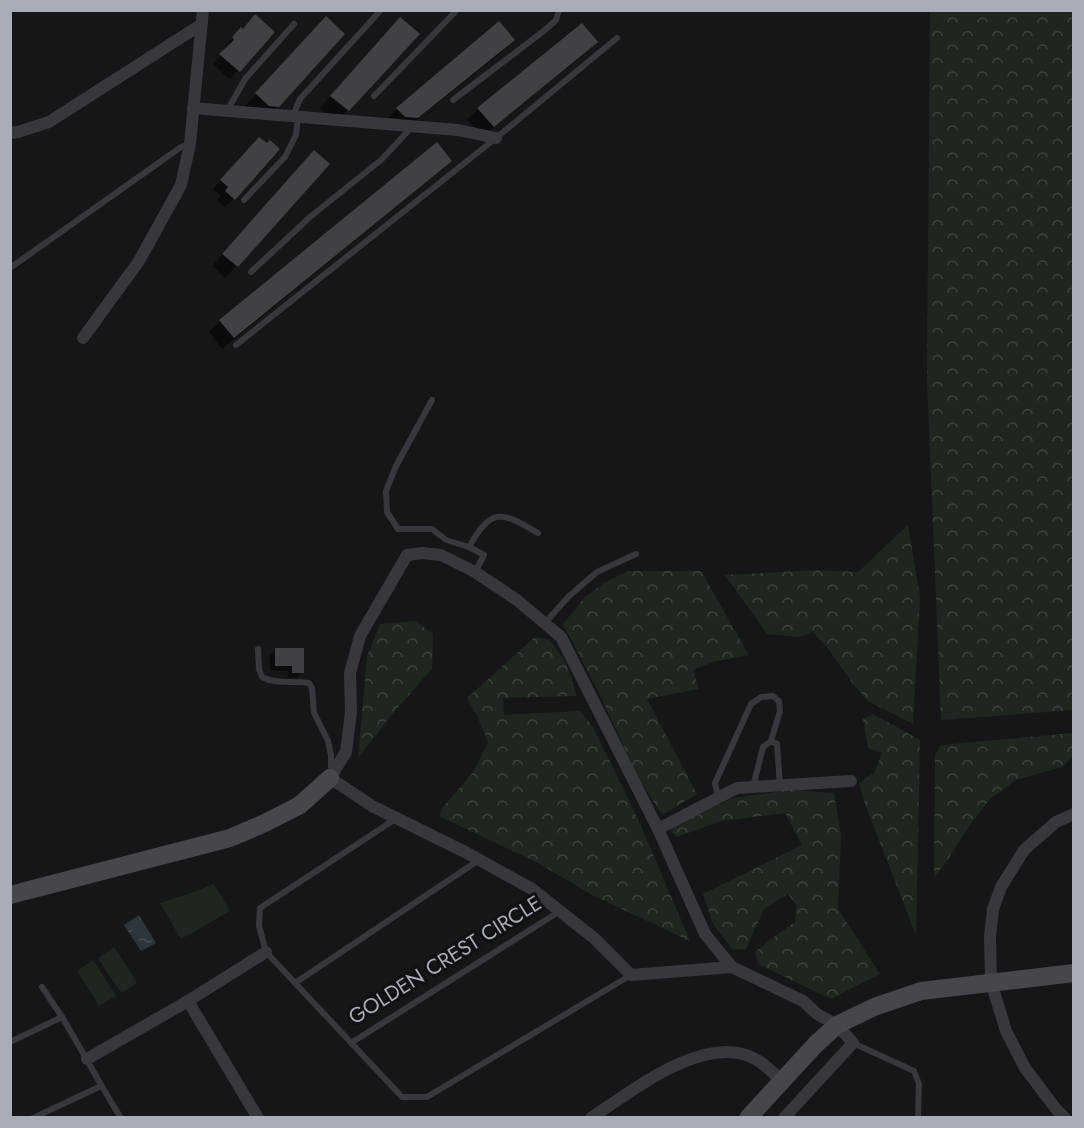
<svg xmlns="http://www.w3.org/2000/svg" width="1084" height="1128" font-family="Jost,sans-serif">
<defs>
<pattern id="forest-crowns" width="20" height="18" patternUnits="userSpaceOnUse" patternTransform="scale(1.5)"><rect width="20" height="18" fill="#1e261f"/><path d="M2 6a3 3 0 1 1 6 0M12 15a3 3 0 1 1 6 0" fill="none" stroke="#3c433d"/></pattern>
<pattern id="water-ripples" width="26" height="14" patternUnits="userSpaceOnUse" patternTransform="scale(1.5)"><rect width="26" height="14" fill="#2c353c"/><path d="M2 4q2-2 4 0t4 0M15 11q2-2 4 0t4 0" fill="none" stroke="#485056"/></pattern>
</defs>
<rect width="100%" height="100%" fill="#161618"/>
<g fill="#1e261f">
<path d="M214 884 230 911 181 939 160 903 194 892Z"/>
<path d="M114 947 137 983 121 993 98 958Z"/>
<path d="M93 960 116 996 99 1006 77 971Z"/>
</g>
<g fill="url(#forest-crowns)">
<path d="M930 11H1073V710L941 720 927 380Z"/>
<path d="M908 525 920 597 913 724 868 701 853 684 829 650 813 632 800 637 767 634 725 575 815 570 858 572Z"/>
<path d="M628 571H701L749 655 713 662 693 670 699 689 647 699 697 794 662 815 637 775 600 695 563 624 585 597 604 583Z"/>
<path d="M416 621 433 634 432 669 394 712 358 758 367 656 380 624Z"/>
<path d="M535 637 550 640 566 662 577 696 503 698 504 715 580 711 593 727 638 819 690 941 592 895 538 863 439 816 443 807 474 771 488 742 478 718 467 698Z"/>
<path d="M873 714 920 740 916 935 865 804 859 783 874 773 882 753 868 748 863 719Z"/>
<path d="M1073 733V757L1062 767 1016 780 990 799 969 826 949 858 934 878 935 755 941 745Z"/>
<path d="M791 790 834 793 841 835 838 909 880 974 831 999 758 964 755 952 771 939 795 922 796 905 788 894 764 909 746 949 733 950 713 924 703 894 802 845 785 813 721 821 677 837 669 829 733 798Z"/>
</g>
<path fill="url(#water-ripples)" d="M139 915 156 943 141 951 124 925Z"/>
<g fill="#0007">
<path d="M241 29 273 32 230 79 212 64 227 49 224 47Z"/>
<path d="M314 30 278 106 266 118 257 117 245 106Z"/>
<path d="M388 30 348 110 336 122 320 108Z"/>
<path d="M513 40 502 52 405 129 386 120 397 109Z"/>
<path d="M585 53 482 137 467 120 478 109Z"/>
<path d="M250 147 234 199 225 207 217 200 221 196 213 189Z"/>
<path d="M450 161 438 172 222 349 209 332 220 321Z"/>
<path d="M303 163 328 165 225 278 212 266Z"/>
<path d="M276 650 303 672 297 678H288V671H270V655Z"/>
</g>
<g fill="#404145">
<path d="M255 14 275 32 240 72 219 54 234 40 232 37 241 27 243 29Z"/>
<path d="M326 16 345 34 279 107 269 106 255 93Z"/>
<path d="M400 17 420 34 349 111 330 96Z"/>
<path d="M499 21 515 40 418 118 405 117 396 108Z"/>
<path d="M582 23 598 42 494 127 477 108Z"/>
<path d="M259 137 267 143 270 140 280 149 235 200 225 191 228 187 220 180Z"/>
<path d="M437 142 452 161 234 338 219 320Z"/>
<path d="M314 150 330 164 238 267 222 254Z"/>
<path d="M275 648H304V673H292V666H275Z"/>
</g>
<g fill="none" stroke-linecap="round" stroke-linejoin="round">
<g stroke="#37383d" stroke-width="6">
<path d="M374 96 457 10"/>
<path d="M453 100 545 30 556 20 559 10"/>
<path d="M227 111 245 79 294 24"/>
<path d="M293 116 300 99 381 10"/>
<path d="M244 200 285 157 296 135 298 117"/>
<path d="M10 268 181 147 190 144"/>
<path d="M251 272 310 217 381 160 412 127"/>
<path d="M236 345 496 138 617 38"/>
<path d="M432 400 396 466 386 491 387 512 398 529H432L446 540 469 547 484 555 475 572"/>
<path d="M469 547C492 506 502 512 538 533"/>
<path d="M545 623 569 596 597 572 636 554"/>
<path d="M258 649 259 669 262 677C277 685 293 680 309 683L312 688 314 713 328 741 331 755V772"/>
<path d="M753 787 763 747 771 741 777 744 780 786"/>
<path d="M718 797 715 783 751 704 761 697 773 696 779 701 780 711 771 741"/>
<path d="M397 818 260 908 259 926 266 952 402 1097H427L631 975"/>
<path d="M295 983 479 860"/>
<path d="M42 987 62 1017"/>
<path d="M10 1042 62 1017C82 1050 100 1085 121 1118"/>
<path d="M351 1043 560 911"/>
<path d="M853 1043 914 1071 919 1084 918 1118"/>
<path d="M33 1118 101 1086"/>
</g>
<g stroke="#37383d" stroke-width="12">
<path d="M193 108 458 130 496 138"/>
<path d="M10 133 18 132 49 122 202 24"/>
<path d="M83 338 139 261 181 185 190 144 203 10"/>
<path d="M658 829 737 788 851 781"/>
<path d="M732 967 631 975 594 938 532 889 467 853 372 806 330 778 346 752 351 712 350 673 360 636 407 555 422 553 441 555 475 572 517 600 561 637 658 829 705 934 732 967 803 1001 817 1014 837 1025 853 1043 784 1118"/>
<path d="M188 1001 258 1118"/>
<path d="M87 1059 188 1001 266 952"/>
<path d="M591 1118C632 1091 708 1030 757 1060 766 1065 774 1074 782 1081"/>
<path d="M1065 1118 1056 1109 1025 1068 1006 1031 991 982 990 937 993 909 1001 887 1024 850 1056 822 1074 814"/>
</g>
<g stroke="#45474d" stroke-width="18">
<path d="M10 895 230 838 265 823 300 805 330 778"/>
<path d="M748 1118 816 1044 837 1025 874 1007 921 991 1074 973"/>
</g>
</g>
<g text-anchor="middle" stroke-width="6" stroke-linejoin="round" paint-order="stroke">
<g font-size="21" fill="#a8adb8" stroke="#111113">
<text transform="translate(445 960) rotate(-32)" y="7">GOLDEN CREST CIRCLE</text>
</g>
</g>
<rect width="1084" height="1128" fill="none" stroke="#a8adb8" stroke-width="24"/>
</svg>
